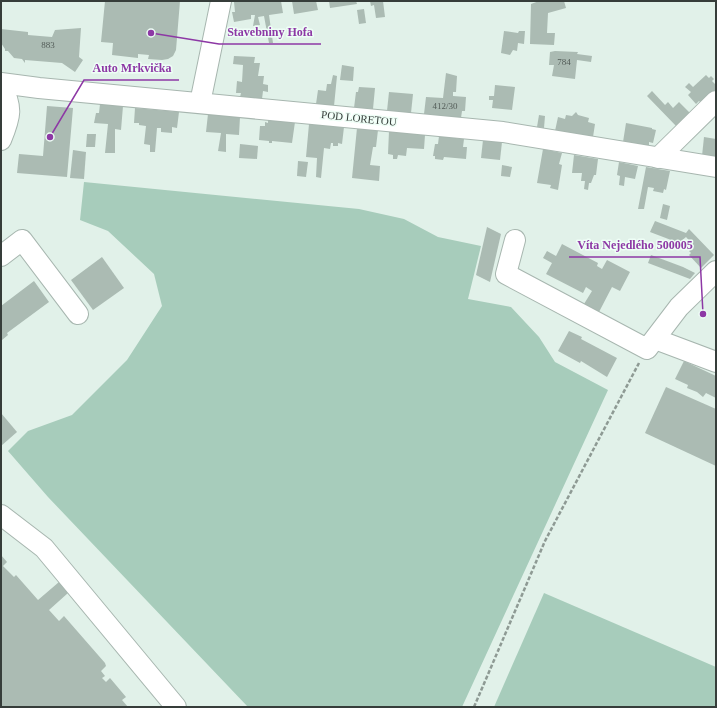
<svg xmlns="http://www.w3.org/2000/svg" width="717" height="708" font-family="Georgia,serif">
<rect width="100%" height="100%" fill="#e1f1e9"/>
<g fill="#a7ccbb">
<path d="M84 182 359 209 404 219 438 237 481 246 468 299 511 307 539 337 555 362 608 390 462 707H248L48 497 8 451 28 431 72 415 127 360 162 306 154 274 108 231 80 220Z"/>
<path d="M544 593 716 667V707H494Z"/>
</g>
<g fill="#abbbb3">
<path d="M105 1H180L176 50 173 56 168 59 162 60 148 59 149 55 138 54V58L112 55 113 43 101 42Z"/>
<path d="M243 1H281L283 13 269 15 273 43H269L264 16 258 17 260 25 253 26 255 15H251V19L234 22 232 12H235L234 2Z"/>
<path d="M292 1H316L318 10 294 14Z"/>
<path d="M329 1H356L357 4 330 8Z"/>
<path d="M370 1H383L385 17 376 18 374 5 371 6Z"/>
<path d="M539 1H564L566 8 548 13 547 33H555L554 45 530 44 531 4Z"/>
<path d="M364 9 366 23 359 24 357 10Z"/>
<path d="M81 28 79 57 83 60 75 72 62 63 25 60V63L22 59 14 58 8 51H5V49L1 43V29L28 32V35L52 37 55 30Z"/>
<path d="M504 31 518 33 519 31H525L524 44 518 43 517 51 513 50 510 55 501 53Z"/>
<path d="M555 51 578 52 577 54 592 56 591 62 577 60 575 79 552 76 554 65H549L550 52Z"/>
<path d="M234 56 255 57 254 63H260L258 76H264L263 84 268 85V92L263 91 262 99 240 97 241 93H236L237 81 242 82 243 65 233 64Z"/>
<path d="M342 65 354 67 353 81 340 80Z"/>
<path d="M446 73 457 76 456 92H453V96L466 97 465 111H462L461 118 424 114 426 97 443 98Z"/>
<path d="M333 75 337 76 334 106 316 104 318 90 326 91 327 84H331Z"/>
<path d="M706 75 709 78 711 76 714 79 712 81 716 85V89L701 103 699 101 696 104 688 95 691 92 685 87 689 83 693 87Z"/>
<path d="M495 85 515 87 512 110 492 108 493 100H489V96H494Z"/>
<path d="M359 87 375 88 373 109 354 108 356 92H358Z"/>
<path d="M652 91 665 105 668 102 673 108 679 102 691 114 677 127 647 96Z"/>
<path d="M389 92 413 94 411 113 387 111Z"/>
<path d="M100 104 123 106 121 130 115 129V153H105L108 124 94 123 96 113H99Z"/>
<path d="M47 106 73 108 67 177 17 173 19 154 43 156Z"/>
<path d="M135 108 179 112 177 128 172 127V133L161 132V128H157L155 152H150V145L144 144 146 126 139 125V123H134Z"/>
<path d="M576 112 578 115 589 118 588 122 595 124 593 137 555 131 558 117 565 119 566 115 572 116Z"/>
<path d="M208 114 240 117 239 135 226 134V152L218 151 221 133 206 132Z"/>
<path d="M539 115 545 116 544 128 537 127Z"/>
<path d="M268 120 295 122 292 143 272 141V143H269V141L259 140 260 126H265V122L268 123Z"/>
<path d="M626 123 652 128V129L656 130 653 143 649 142V147L623 142Z"/>
<path d="M309 124 344 127 342 144 338 143V146H333V143H331L330 149 324 148 321 178 316 177 317 158 306 157Z"/>
<path d="M357 128 378 130 376 147H373L370 165 380 166 379 181 352 178Z"/>
<path d="M389 131 425 135 424 149 407 148 406 156 398 155 397 159H393V155L388 154Z"/>
<path d="M87 134H96L95 147H86Z"/>
<path d="M439 136 464 139 463 147H467L466 159 444 157 443 160 435 159V156H433L435 144H438Z"/>
<path d="M704 137 716 139V158L702 156Z"/>
<path d="M483 140 502 142 500 160 481 158Z"/>
<path d="M240 144 258 146 257 159 239 158Z"/>
<path d="M543 149 562 153 559 164 562 165 558 190 550 188 551 185 537 183Z"/>
<path d="M73 150 86 152 84 179 70 178Z"/>
<path d="M574 155 598 159 596 175H594L591 183H589L588 190 584 189 585 181H581L582 173H572Z"/>
<path d="M298 161 308 162 306 177 297 176Z"/>
<path d="M619 162 638 166 635 179 625 177 624 186 619 185 620 176 617 175Z"/>
<path d="M502 165 512 167 510 177 501 176Z"/>
<path d="M646 167 670 171 666 190 664 189 663 193 653 191 654 188 648 187 644 209H638Z"/>
<path d="M663 204 670 206 667 220 660 218Z"/>
<path d="M655 221 686 233 689 229 714 255 701 268 689 255 691 253 689 251 694 246 686 237 679 243 650 232Z"/>
<path d="M487 227 501 234 490 282 476 275Z"/>
<path d="M562 244 598 263 597 266 602 269 607 260 630 272 620 291 612 287 599 312 584 304 592 291 586 287 583 293 546 274 552 263 543 258 547 251 556 256Z"/>
<path d="M651 255 683 267 695 273 690 279 648 263Z"/>
<path d="M102 257 124 288 93 310 71 280Z"/>
<path d="M34 281 49 302 7 333 8 335 2 340 1 306Z"/>
<path d="M569 331 582 337 581 339 617 358 607 377 581 361 580 363 558 351Z"/>
<path d="M684 361 716 376V398L706 393 703 397 697 392 687 388 688 385 675 379Z"/>
<path d="M666 387 716 409V466L645 433Z"/>
<path d="M1 413 17 432 1 446Z"/>
<path d="M1 555 7 562 3 566 14 577 16 575 38 600 59 582 68 593 49 610 59 621 64 616 105 663 106 666 101 671 105 676 102 678 106 682 110 678 126 697 122 700 128 707H1Z"/>
</g>
<g fill="none" stroke-linecap="round" stroke-linejoin="round">
<defs>
<g id="minor">
<path d="M1 83 39 88 503 132 716 167"/>
<path d="M1 84C13 108 11 116 1 140"/>
<path d="M200 103 221 1"/>
<path d="M658 158 716 101"/>
<path d="M515 240 506 274 647 349 679 307 716 271"/>
<path d="M1 256 22 240 78 314"/>
<path d="M655 339 716 362"/>
<path d="M1 515 44 548 176 707"/>
</g>
</defs>
<use href="#minor" stroke="#a7b6af" stroke-width="22"/>
<path stroke="#8e9a94" stroke-width="2.5" stroke-dasharray="4 2" stroke-linecap="butt" d="M474 707 545 541 639 363"/>
<use href="#minor" stroke="#fff" stroke-width="20"/>
</g>
<g text-anchor="middle" stroke-width="3" stroke-linejoin="round" paint-order="stroke">
<g font-size="9" fill="#535c58">
<text x="48" y="48">883</text>
<text x="564" y="65">784</text>
<text x="445" y="109">412/30</text>
</g>
<g font-size="11" fill="#363d3a" stroke="#eefef6">
<text transform="translate(359 118) rotate(6)" y="4">POD LORETOU</text>
</g>
</g>
<path fill="none" stroke="#8d38a5" stroke-width="1.5" d="M151 33L219 44H321M50 137L84 80H179M703 314L700 257H569"/>
<g fill="#8d38a5" stroke="#eefef6" stroke-width="1.5">
<circle cx="151" cy="33" r="4"/>
<circle cx="50" cy="137" r="4"/>
<circle cx="703" cy="314" r="4"/>
</g>
<g font-size="12" text-anchor="middle" font-weight="bold" fill="#8d38a5" stroke="#eefef6" stroke-width="3" stroke-linejoin="round" paint-order="stroke">
<text x="270" y="36">Stavebniny Hofa</text>
<text x="132" y="72">Auto Mrkvička</text>
<text x="635" y="249">Víta Nejedlého 500005</text>
</g>
<rect width="717" height="708" fill="none" stroke="#363d3a" stroke-width="4"/>
</svg>
